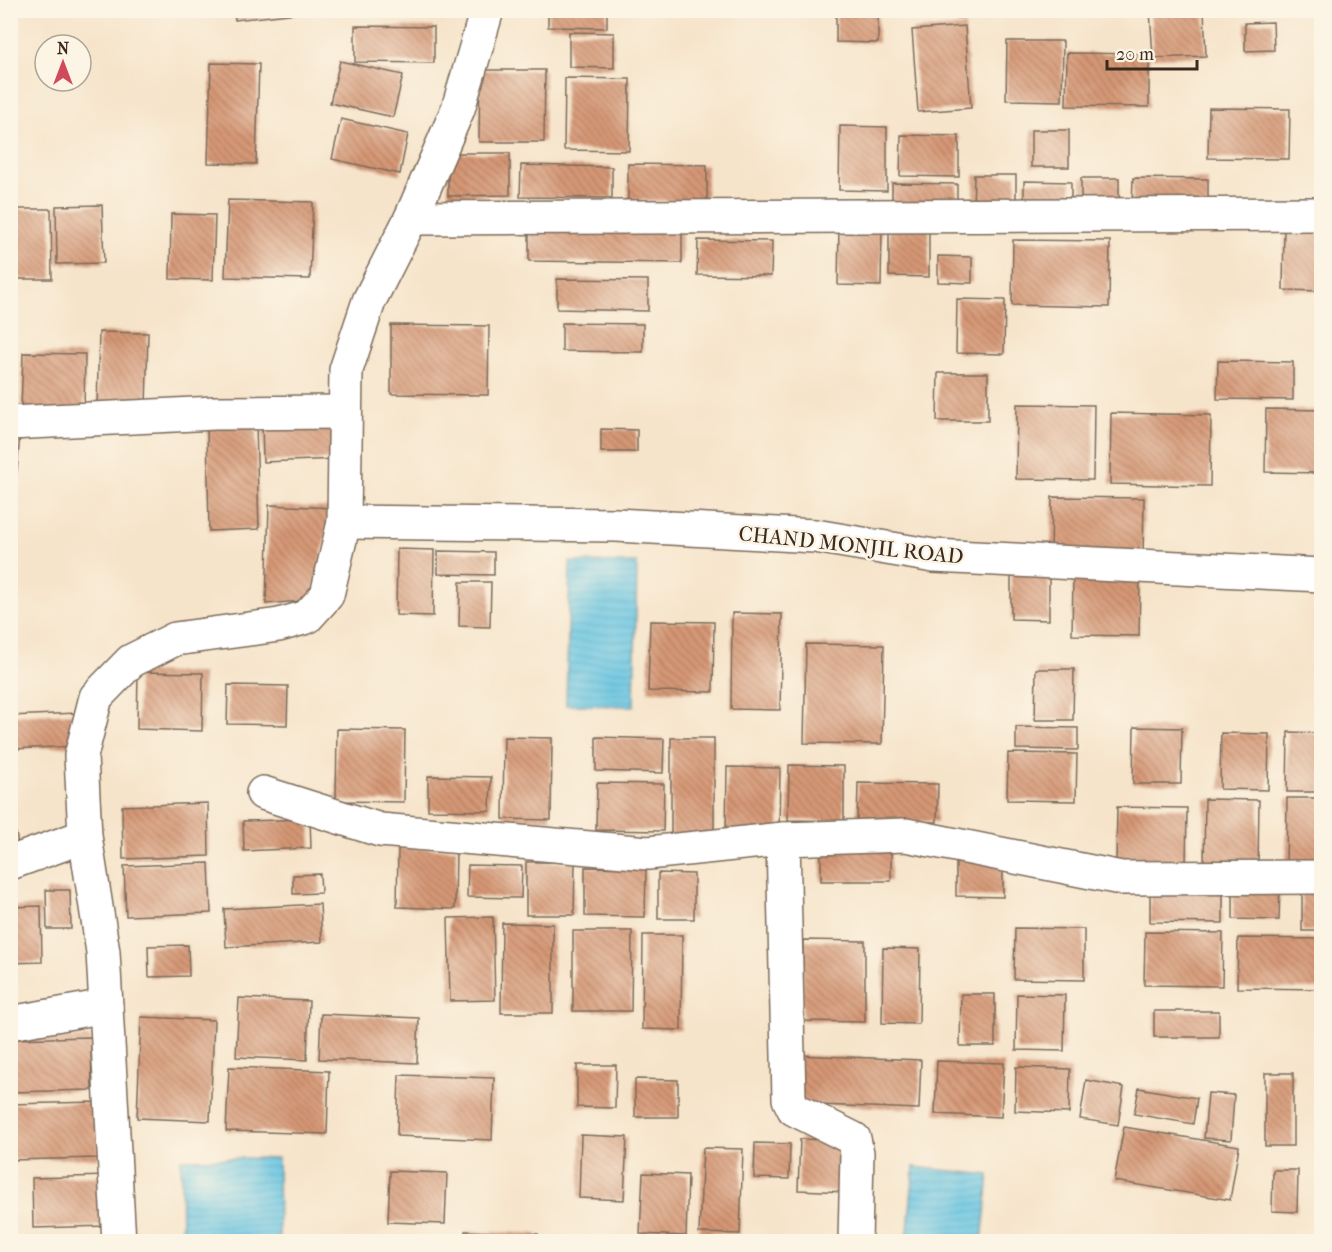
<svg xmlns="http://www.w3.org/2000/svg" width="1332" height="1252" font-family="'IM FELL French Canon',serif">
<defs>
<pattern id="water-rules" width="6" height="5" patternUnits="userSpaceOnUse" patternTransform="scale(1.5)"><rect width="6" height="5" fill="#65c5e3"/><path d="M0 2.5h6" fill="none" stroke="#59a9c2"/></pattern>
<pattern id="building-back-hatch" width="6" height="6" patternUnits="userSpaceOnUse" patternTransform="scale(1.5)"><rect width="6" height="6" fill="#d69876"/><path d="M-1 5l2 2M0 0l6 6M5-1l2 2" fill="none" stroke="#af7c60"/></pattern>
</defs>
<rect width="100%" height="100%" fill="#fcf5e5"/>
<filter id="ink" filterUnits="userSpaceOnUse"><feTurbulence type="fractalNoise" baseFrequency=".0167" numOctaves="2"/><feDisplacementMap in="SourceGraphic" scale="12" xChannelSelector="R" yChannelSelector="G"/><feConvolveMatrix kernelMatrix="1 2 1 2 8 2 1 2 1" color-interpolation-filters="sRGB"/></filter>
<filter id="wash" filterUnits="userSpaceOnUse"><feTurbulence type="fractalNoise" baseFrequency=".008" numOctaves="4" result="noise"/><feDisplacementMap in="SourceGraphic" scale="24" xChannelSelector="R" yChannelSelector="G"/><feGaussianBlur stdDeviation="1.35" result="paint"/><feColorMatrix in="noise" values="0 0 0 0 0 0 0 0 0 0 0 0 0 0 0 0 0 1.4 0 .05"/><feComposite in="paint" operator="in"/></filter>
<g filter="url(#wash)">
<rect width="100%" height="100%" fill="#f6e4ca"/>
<g fill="url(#water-rules)" stroke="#507880" stroke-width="1.5">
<path d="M570 562 637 563 634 706 566 705Z"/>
<path d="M278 1158 279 1241H182L181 1159Z"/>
<path d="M914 1167 989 1175 982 1241H907Z"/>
</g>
<g id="blocks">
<g fill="url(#building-back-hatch)">
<path d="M234 10H306V12L235 20Z"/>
<path d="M548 10H607V28L548 27Z"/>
<path d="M910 10H962V18L909 17Z"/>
<path d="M1150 10H1204L1206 56 1153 58Z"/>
<path d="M836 13H878V43L836 42Z"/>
<path d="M1273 22 1274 50 1245 51V23Z"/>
<path d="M355 26 434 27V63L355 62Z"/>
<path d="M965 26 971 108 918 112 912 30Z"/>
<path d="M569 32 614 33V68L569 67Z"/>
<path d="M1007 41H1063L1062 101 1006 100Z"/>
<path d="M1067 53 1149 54V107L1066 106Z"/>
<path d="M340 61 403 75 393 117 330 103Z"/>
<path d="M211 63 259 64 256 164 208 163Z"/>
<path d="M480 70H545L544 142H479Z"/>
<path d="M565 78 630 79 629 151 564 150Z"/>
<path d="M1209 108 1290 109 1289 159 1208 158Z"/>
<path d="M341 119 408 134 400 174 332 159Z"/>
<path d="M840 126 887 127V191L839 190Z"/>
<rect x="1031" y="130" width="38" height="37"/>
<path d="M901 135 959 136V177L900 176Z"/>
<path d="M448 153H510V195L448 196Z"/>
<path d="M628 164 707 165V201L628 200Z"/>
<path d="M521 165 612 167V198L520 197Z"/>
<path d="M974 175H1016V210H973Z"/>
<path d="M1081 178H1119V200L1081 199Z"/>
<path d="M1133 178 1208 179V206L1132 205Z"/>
<path d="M1024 181 1071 182V206H1024Z"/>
<path d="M892 183 957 184V206L892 205Z"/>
<path d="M228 200 313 202 310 279 225 277Z"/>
<path d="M102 205 104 263 57 264 56 206Z"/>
<path d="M10 209H51L52 279H10Z"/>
<path d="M171 214 215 215 213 280 170 279Z"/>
<path d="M889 223 929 224V277L889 276Z"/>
<path d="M529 226 682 228V263L529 261Z"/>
<path d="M839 227H882L881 286 838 285Z"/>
<path d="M1284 227H1322V291L1283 290Z"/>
<path d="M698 240 772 241 771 276 697 275Z"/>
<path d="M1013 240 1110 241 1109 307 1012 305Z"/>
<path d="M938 256 972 257V283L938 282Z"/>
<path d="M557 279 648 280V311L557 309Z"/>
<path d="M957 299 1005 300 1004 354 956 353Z"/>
<path d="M562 323 643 324V352L562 351Z"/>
<path d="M391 325 489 326 488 395 391 394Z"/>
<path d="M99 332 148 333 146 407 97 406Z"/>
<path d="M23 353 85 354 84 413 21 411Z"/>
<path d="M1218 361 1293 362V400L1217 399Z"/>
<path d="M938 373H988V421H937Z"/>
<path d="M1017 404 1094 405 1093 480 1016 479Z"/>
<path d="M1266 409 1322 410V473L1265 472Z"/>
<path d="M1111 413 1211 415 1210 486 1110 484Z"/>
<path d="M337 418 338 459 263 462 262 421Z"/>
<path d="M256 425 259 529 209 531 207 426Z"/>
<path d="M601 429 637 430V452H601Z"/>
<path d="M10 433 20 434 17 472 10 471Z"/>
<path d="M1052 497 1144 498 1143 556 1051 554Z"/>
<path d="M269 505 332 508 312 600 266 604Z"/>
<path d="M397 549 434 550 433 616 396 615Z"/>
<path d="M438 551 494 552V575L438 574Z"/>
<path d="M1011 567 1049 568V620L1011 619Z"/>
<path d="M1073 577 1140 578 1139 636 1072 635Z"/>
<path d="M460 582H491L490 627 459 626Z"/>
<path d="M732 613 782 614 780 710 731 709Z"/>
<path d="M650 621 714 622 713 692 648 691Z"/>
<path d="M806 644 884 645 882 744 804 743Z"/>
<path d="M1036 669H1074L1073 720H1035Z"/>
<path d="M138 672 203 673 202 731 137 729Z"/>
<path d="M228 685 288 686 287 725 227 724Z"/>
<path d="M77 713 79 746 11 749 10 716Z"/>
<path d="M1016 727 1078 728V750L1016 749Z"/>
<path d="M1134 727 1182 728 1181 784H1133Z"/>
<path d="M337 729 405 730 404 802 336 801Z"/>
<path d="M1288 732 1322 733V792H1287Z"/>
<path d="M1221 733 1269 734 1268 790 1220 789Z"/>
<path d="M504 737 552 738 551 820 503 819Z"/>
<path d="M596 737 664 739 663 773 596 771Z"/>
<rect x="671" y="738" width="43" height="101"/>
<path d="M1008 753 1077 754 1076 801 1007 800Z"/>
<path d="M789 765 844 766V821L788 820Z"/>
<path d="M727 767 780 768 779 832 726 831Z"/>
<path d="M428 776 491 777 490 811 428 810Z"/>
<path d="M597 783 664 784 663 831 596 830Z"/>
<path d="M858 783 938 784 937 822 857 821Z"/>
<path d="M1287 798H1322V870L1286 869Z"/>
<path d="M1205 799 1259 800 1258 867 1204 866Z"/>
<path d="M208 803 209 856 123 859 122 806Z"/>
<path d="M10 805 19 848 10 849Z"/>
<path d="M1117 807 1187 808 1186 866 1116 864Z"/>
<path d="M310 819 311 848 244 851 243 821Z"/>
<path d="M821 841 891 842V881H821Z"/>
<path d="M398 848 456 849 455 909 397 907Z"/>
<path d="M956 854 1003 855V897L956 896Z"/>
<path d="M526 862H575L574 915H526Z"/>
<path d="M209 863 211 913 126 916 124 866Z"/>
<path d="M468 865 522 866 521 898 467 897Z"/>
<path d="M585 867 646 868 645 917 585 916Z"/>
<path d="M658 873 694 874V919H658Z"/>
<path d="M320 874 321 893 293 894V875Z"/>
<path d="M1233 885H1280L1279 920 1233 919Z"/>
<path d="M46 890H70L71 929H47Z"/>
<path d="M1150 890H1223V923L1150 922Z"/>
<path d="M1302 890 1322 891V931H1302Z"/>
<path d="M320 904 322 942 226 947 224 909Z"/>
<path d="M41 906 42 962 10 963V907Z"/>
<path d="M493 917 495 1000 450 1001 448 918Z"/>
<path d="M502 923 553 924V1013H501Z"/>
<path d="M1015 928 1084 929V980L1014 979Z"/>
<path d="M573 931H632L631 1011H573Z"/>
<path d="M1145 932 1223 933 1222 986 1144 985Z"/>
<path d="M643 935H682L681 1030 642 1029Z"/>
<path d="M1238 938 1322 939V989L1237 988Z"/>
<path d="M803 940 865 941V1022L802 1021Z"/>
<path d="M188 945 189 976 149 977 148 946Z"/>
<path d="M883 948 920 949 919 1024 882 1023Z"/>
<path d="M961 994H995V1046H960Z"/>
<path d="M1017 994 1065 995 1064 1051 1016 1050Z"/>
<path d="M239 998 309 1001 307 1060 236 1057Z"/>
<rect x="1154" y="1011" width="65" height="26"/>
<path d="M321 1014 419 1018 417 1063 319 1059Z"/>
<path d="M141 1017 214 1020 210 1121 137 1118Z"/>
<path d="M91 1037 92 1090 10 1092V1039Z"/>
<path d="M797 1055 921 1060 919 1109 795 1104Z"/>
<path d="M937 1061 1004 1063 1001 1117 935 1114Z"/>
<path d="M577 1065H616L615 1108 577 1107Z"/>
<path d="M229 1067 329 1071 327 1134 226 1131Z"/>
<path d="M1016 1067 1070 1069 1069 1113 1015 1111Z"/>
<rect x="1265" y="1073" width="28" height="73"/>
<path d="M399 1075 494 1078 492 1140 397 1136Z"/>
<path d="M635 1079 678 1080V1117H635Z"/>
<path d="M1086 1080 1124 1087 1118 1125 1080 1119Z"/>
<path d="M1139 1088 1197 1098 1193 1124 1134 1114Z"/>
<path d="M1208 1093 1234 1095 1231 1140 1204 1138Z"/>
<path d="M97 1102 99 1158 10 1160V1104Z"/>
<path d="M1124 1127 1239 1146 1230 1200 1114 1181Z"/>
<path d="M581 1135 627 1137 624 1200 579 1198Z"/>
<path d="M800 1139 847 1141 845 1192 798 1190Z"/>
<path d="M755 1143 790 1144 789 1179 754 1178Z"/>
<path d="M703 1148 743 1149 740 1234 699 1233Z"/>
<path d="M1273 1170H1298L1297 1212 1272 1211Z"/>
<path d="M390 1171 447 1173 445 1224 388 1222Z"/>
<path d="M643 1173 688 1175 686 1236 640 1234Z"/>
<path d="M108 1176 109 1226 33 1228 32 1178Z"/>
<path d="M465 1231 538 1234V1242H465Z"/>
</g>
</g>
</g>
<g filter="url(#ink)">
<use href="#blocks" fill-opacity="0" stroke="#7c6b5a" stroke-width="1.5"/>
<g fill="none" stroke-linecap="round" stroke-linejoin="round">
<defs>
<g id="minor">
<path d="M411 218 1322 214"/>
<path d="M10 423 215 413 345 412"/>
<path d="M344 522 616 525 815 536 934 556 1322 575"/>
<path d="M263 793 380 830 648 853 783 839 906 835 1121 878 1322 877"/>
<path d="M783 839 789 1099 794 1109 854 1139 857 1153 855 1242"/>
<path d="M10 863 85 836"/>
<path d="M10 1023 106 1006"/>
<path d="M119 1242 103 952 85 836 81 756 96 697 131 661 175 639 279 625 307 617 327 595 344 522 346 370 369 301 411 218 458 109 487 10"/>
</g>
</defs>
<use href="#minor" stroke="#7c6b5a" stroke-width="36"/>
<use href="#minor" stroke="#fff" stroke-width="33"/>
</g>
</g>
<g text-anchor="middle" stroke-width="5" stroke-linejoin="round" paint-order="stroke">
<g font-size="21" fill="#3b2a1e" stroke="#fcf5e5">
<text transform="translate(851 545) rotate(6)" y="7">CHAND MONJIL ROAD</text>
</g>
</g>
<rect width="1332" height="1252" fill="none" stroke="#fcf5e5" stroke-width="36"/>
<g transform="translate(63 63)"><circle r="28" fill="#fcf5e5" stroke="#afa495" stroke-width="1.5"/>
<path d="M0-4.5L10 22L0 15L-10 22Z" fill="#d1495b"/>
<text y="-9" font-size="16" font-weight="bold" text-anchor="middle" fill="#3b2a1e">N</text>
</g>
<path d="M1107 60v9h90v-9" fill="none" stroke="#3b2a1e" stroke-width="3"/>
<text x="1116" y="60" font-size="18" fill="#3b2a1e" stroke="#fcf5e5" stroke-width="4.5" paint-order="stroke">20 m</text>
</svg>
